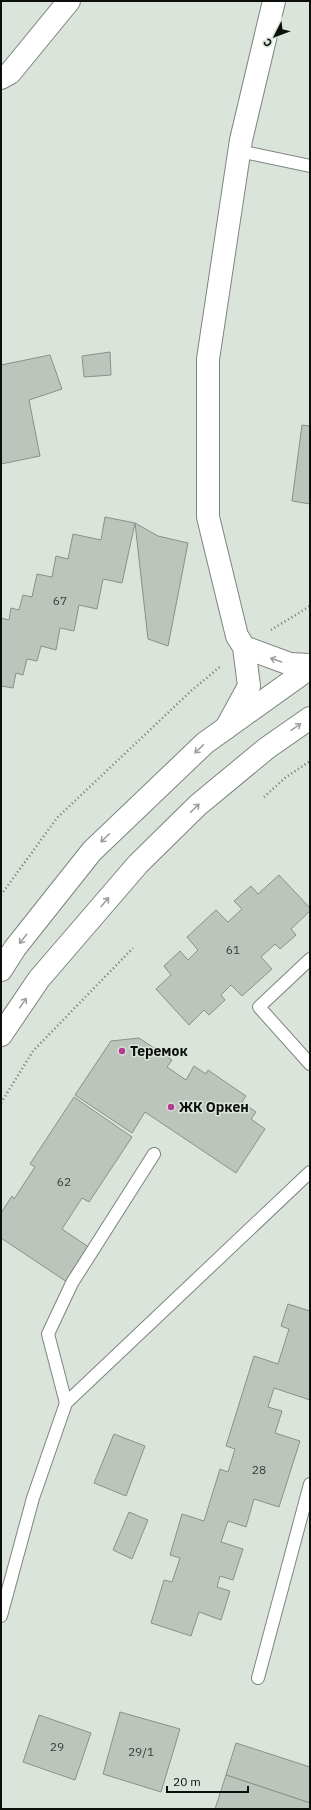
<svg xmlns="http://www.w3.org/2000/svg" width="311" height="1810" font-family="'IBM Plex Sans',sans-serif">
<rect width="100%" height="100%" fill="#dae4db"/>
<g fill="#bbc5bc" stroke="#89928a">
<path d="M110 352 111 375 84 377 82 356Z"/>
<path d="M50 355 62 389 29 400 40 456 1 464V365Z"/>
<path d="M302 425 310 426V504L292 501Z"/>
<path d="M105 517 135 523 122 583 103 579 97 609 79 605 74 631 60 628 56 650 41 646 37 661 27 659 23 675 16 673 13 688 1 686V618L9 620 11 608 19 610 23 595 32 597 37 574 52 577 56 556 68 559 73 534 101 540Z"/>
<path d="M135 523 158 536 188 543 168 646 148 639Z"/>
<path d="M279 875 310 908V911L291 929 296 935 280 949 275 944 261 957 272 969 242 996 231 985 221 995 225 1000 209 1015 204 1010 189 1025 156 989 171 975 164 966 180 951 188 960 198 950 187 937 216 910 228 922 242 909 234 901 251 886 258 894Z"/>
<path d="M139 1038 172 1060 167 1067 186 1080 194 1066 206 1074 208 1070 246 1096 242 1102 256 1112 251 1119 265 1129 236 1173 145 1112 132 1133 75 1095 111 1041Z"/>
<path d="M74 1097 132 1137 89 1202 82 1198 62 1229 90 1248 67 1282 1 1238V1213L12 1196 14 1199 35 1167 30 1164Z"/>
<path d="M288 1304 310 1311V1400L274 1388 268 1407 282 1411 275 1433 300 1441 279 1507 254 1499 246 1527 228 1521 221 1542 243 1549 233 1580 220 1576 217 1587 230 1591 221 1620 199 1612 191 1636 151 1623 164 1580 172 1582 180 1558 170 1555 182 1514 204 1521 220 1469 228 1472 235 1449 226 1446 254 1356 278 1364 289 1329 281 1326Z"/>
<path d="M114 1434 145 1446 126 1496 94 1483Z"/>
<path d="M129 1512 148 1520 132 1559 113 1550Z"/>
<path d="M120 1712 180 1729 161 1792 103 1774Z"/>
<path d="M39 1715 91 1733 75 1780 23 1762Z"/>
<path d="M236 1743 310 1767V1803L226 1775Z"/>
<path d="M226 1775 310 1803V1809H215Z"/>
</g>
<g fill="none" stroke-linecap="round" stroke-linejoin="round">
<defs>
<g id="service">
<path d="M239 151 310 166"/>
<path d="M310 959 259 1007 310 1064"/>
<path d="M66 1403 48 1334 72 1283 154 1154"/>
<path d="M1 1616 33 1498 66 1403 310 1172"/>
<path d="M258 1678 310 1484"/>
</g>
<g id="minor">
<path d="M1 78 10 73 69 1"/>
<path d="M244 647 290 664 310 665"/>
<path d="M226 728 249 686 244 647 237 636 208 517V359L241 140 274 1"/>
</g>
<g id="tertiary">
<path d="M1 970 15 948 92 851 205 743 310 668"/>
<path d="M1 1035 39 979 138 864 198 805 267 748 310 718"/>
</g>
</defs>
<use href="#service" stroke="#7c857d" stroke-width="14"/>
<use href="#minor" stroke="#7c857d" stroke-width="24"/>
<use href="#tertiary" stroke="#7c857d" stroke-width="24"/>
<g stroke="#707670" stroke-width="2.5" stroke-dasharray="1 3" stroke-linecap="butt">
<path d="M271 630 310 606"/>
<path d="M264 797 285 778 310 761"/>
<path d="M1 895 57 818 191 691 221 666"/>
<path d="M1 1103 33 1051 133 948"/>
</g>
<use href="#service" stroke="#fff" stroke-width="12"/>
<use href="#minor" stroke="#fff" stroke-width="22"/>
<use href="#tertiary" stroke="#fff" stroke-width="22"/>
</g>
<defs><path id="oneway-shaft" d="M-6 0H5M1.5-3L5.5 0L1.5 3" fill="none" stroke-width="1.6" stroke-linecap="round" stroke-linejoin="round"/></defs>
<g stroke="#9e9f9e">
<use href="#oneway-shaft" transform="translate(276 660) rotate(-161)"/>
<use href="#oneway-shaft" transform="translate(296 727) rotate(-35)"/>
<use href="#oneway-shaft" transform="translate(199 749) rotate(136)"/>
<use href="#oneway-shaft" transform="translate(195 808) rotate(-44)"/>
<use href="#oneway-shaft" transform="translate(105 838) rotate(136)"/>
<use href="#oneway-shaft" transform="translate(105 902) rotate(-49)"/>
<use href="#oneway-shaft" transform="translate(23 939) rotate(128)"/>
<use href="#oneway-shaft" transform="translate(23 1003) rotate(-55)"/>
</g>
<g fill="#b53b8f" stroke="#dae4db" stroke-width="1.5">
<circle cx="122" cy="1051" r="4"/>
<circle cx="171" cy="1107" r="4"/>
</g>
<g text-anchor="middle" stroke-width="3" stroke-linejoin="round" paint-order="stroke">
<g font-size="12" fill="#383c38">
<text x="60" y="605">67</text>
<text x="233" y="954">61</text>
<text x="64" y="1186">62</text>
<text x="259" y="1474">28</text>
<text x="57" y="1751">29</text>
<text x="141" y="1756">29/1</text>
</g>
<g font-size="14" font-weight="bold" fill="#0c0f0c" stroke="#dae4db" text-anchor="start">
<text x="130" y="1056">Теремок</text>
<text x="179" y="1112">ЖК Оркен</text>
</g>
</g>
<rect width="311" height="1810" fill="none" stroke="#0c0f0c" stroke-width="4"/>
<g transform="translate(275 36) rotate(228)" stroke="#dae4db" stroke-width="3" paint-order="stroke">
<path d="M0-3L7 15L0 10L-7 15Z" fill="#0c0f0c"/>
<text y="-6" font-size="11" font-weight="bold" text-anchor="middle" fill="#0c0f0c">С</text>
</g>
<path d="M167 1786v6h81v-6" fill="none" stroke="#0c0f0c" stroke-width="2"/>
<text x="173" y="1786" font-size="12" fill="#0c0f0c" stroke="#dae4db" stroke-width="3" paint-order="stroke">20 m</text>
</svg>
